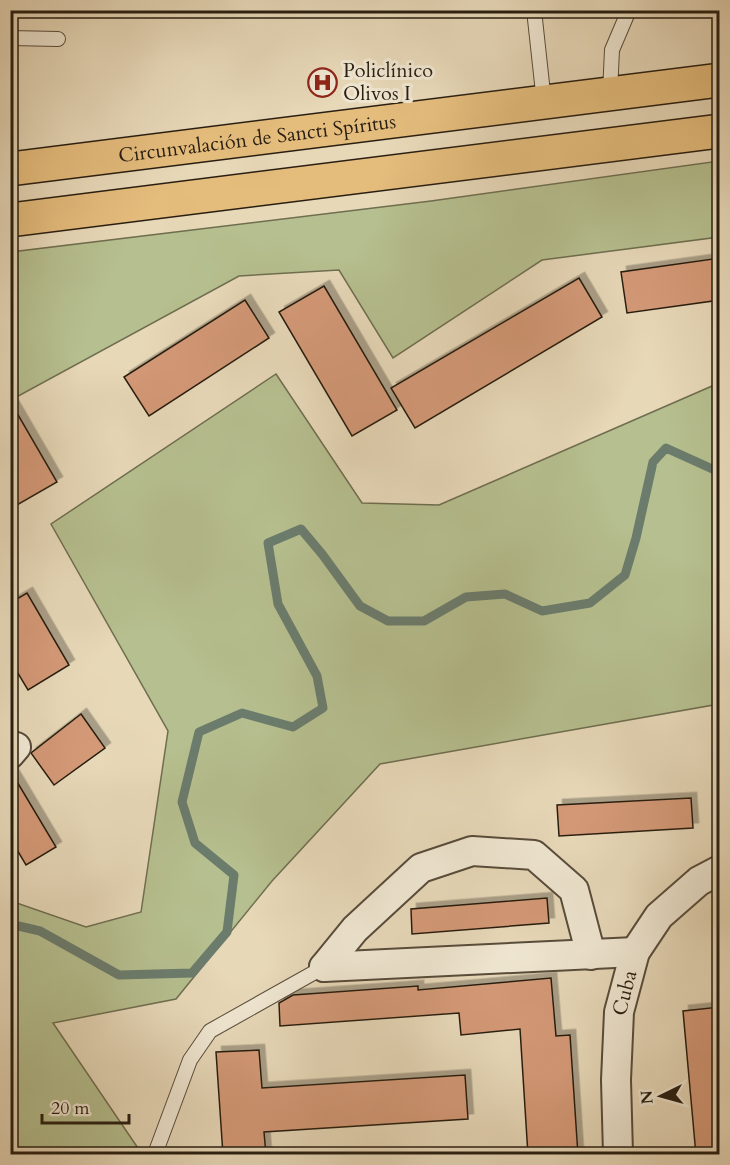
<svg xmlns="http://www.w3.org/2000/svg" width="730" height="1165" font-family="Cardo,serif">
<defs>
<filter id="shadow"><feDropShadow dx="5.5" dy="-5.5" stdDeviation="0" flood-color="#0004"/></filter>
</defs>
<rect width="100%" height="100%" fill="#e7d8b8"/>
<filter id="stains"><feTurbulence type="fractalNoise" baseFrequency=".00333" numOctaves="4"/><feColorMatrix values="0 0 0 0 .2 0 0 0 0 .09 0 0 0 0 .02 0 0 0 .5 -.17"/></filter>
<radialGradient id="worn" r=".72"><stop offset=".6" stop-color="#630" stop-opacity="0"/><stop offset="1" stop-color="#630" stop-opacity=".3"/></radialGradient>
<g fill="#b6bf8f" stroke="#6f6e50" stroke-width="1.5">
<path d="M719 161V237L542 260 393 358 339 270 239 276 11 400V252L431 201Z"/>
<path d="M276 374 362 503 439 505 719 383V704L380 764 272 881 176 999 53 1023 142 1154H11V901L86 927 141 912 168 731 51 524Z"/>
</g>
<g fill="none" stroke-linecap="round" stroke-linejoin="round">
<path stroke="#6b7c6d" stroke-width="9" d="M10 924 40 931 119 975 192 973 227 932 234 875 195 843 182 802 199 732 242 713 293 727 323 708 317 676 278 604 268 543 301 529 322 554 360 606 388 621H424L466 597 505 594 542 611 590 603 625 575 636 538 653 462 666 448 719 472 720 475"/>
</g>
<g fill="#d49977" stroke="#281e11" stroke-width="1.5" filter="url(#shadow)">
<path d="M720 258V300L627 313 621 272Z"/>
<path d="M579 278 602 317 415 428 391 388Z"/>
<path d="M324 286 397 410 352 436 279 312Z"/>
<path d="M245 300 269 338 149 416 124 377Z"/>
<path d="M10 401 57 482 10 509Z"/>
<path d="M27 593 69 665 28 690 10 660V603Z"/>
<path d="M81 714 105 748 54 785 31 753Z"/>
<path d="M10 770 56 847 26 865 10 838Z"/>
<path d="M691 798 693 828 559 836 557 805Z"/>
<path d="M547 898 549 923 412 934 411 909Z"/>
<path d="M551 978 556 1036 570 1035 578 1155H528L520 1029 461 1035 459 1013 280 1026 279 1003 293 995 418 986V990Z"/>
<path d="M720 1007V1155H696L683 1011Z"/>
<path d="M259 1050 262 1088 465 1075 468 1119 264 1132 266 1155H223L216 1052Z"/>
</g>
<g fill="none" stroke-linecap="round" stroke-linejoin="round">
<defs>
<g id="lane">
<path d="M534 10 544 102"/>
<path d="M10 38 58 39"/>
<path d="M610 93 612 50 629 10"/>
<path d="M155 1154 190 1060 210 1031 324 967"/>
</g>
<g id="street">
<path d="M10 754 16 747"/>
<path d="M324 967 355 929 421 868 472 851 534 855 574 890 591 955"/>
<path d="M324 967 635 952"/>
<path id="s1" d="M618 1154 616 1080 619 1012 635 952 659 916 699 881 720 870"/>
</g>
<g id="highway">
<path id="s2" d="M10 169 720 80"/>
<path d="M10 220 720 131"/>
</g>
</defs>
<use href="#lane" stroke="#584c3b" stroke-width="16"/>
<use href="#street" stroke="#584c3b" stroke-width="32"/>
<use href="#highway" stroke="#281e11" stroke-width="36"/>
<use href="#lane" stroke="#efe6d1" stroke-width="14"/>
<use href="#street" stroke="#efe6d1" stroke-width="28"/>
<use href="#highway" stroke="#e4bc7c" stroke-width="33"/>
</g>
<defs>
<symbol id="hospital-ring" viewBox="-11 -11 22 22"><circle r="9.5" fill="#efe6d1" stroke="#8f2418" stroke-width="1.5"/><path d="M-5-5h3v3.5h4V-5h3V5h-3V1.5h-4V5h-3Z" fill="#8f2418"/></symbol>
</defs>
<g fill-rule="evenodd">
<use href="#hospital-ring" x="306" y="66" width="33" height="33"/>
</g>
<g text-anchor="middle" stroke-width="6" stroke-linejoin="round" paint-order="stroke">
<g font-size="20" fill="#281e11" stroke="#efe6d1" text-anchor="start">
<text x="343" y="77">Policlínico<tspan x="343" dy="23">Olivos I</tspan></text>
</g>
<g font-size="20" fill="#281e11" stroke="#efe6d1">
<text dy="7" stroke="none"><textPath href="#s2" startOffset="249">Circunvalación de Sancti Spíritus</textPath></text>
<text dy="7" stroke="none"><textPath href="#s1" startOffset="162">Cuba</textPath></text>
</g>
</g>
<rect width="730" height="1165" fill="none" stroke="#e7d8b8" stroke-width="36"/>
<rect x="12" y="12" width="706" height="1141" fill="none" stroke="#281e11" stroke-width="3"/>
<rect x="18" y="18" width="694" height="1129" fill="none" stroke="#281e11" stroke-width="1.5"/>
<g transform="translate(661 1096) rotate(265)" stroke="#efe6d1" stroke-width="4.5" paint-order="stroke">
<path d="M0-4.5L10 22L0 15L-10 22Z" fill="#281e11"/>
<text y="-9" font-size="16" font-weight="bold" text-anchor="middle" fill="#281e11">N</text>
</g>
<path d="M42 1114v9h87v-9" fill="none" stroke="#281e11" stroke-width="3"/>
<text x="51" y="1114" font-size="18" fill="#281e11" stroke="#efe6d1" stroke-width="4.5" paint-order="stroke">20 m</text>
<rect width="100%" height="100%" filter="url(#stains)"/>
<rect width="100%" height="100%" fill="url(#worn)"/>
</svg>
